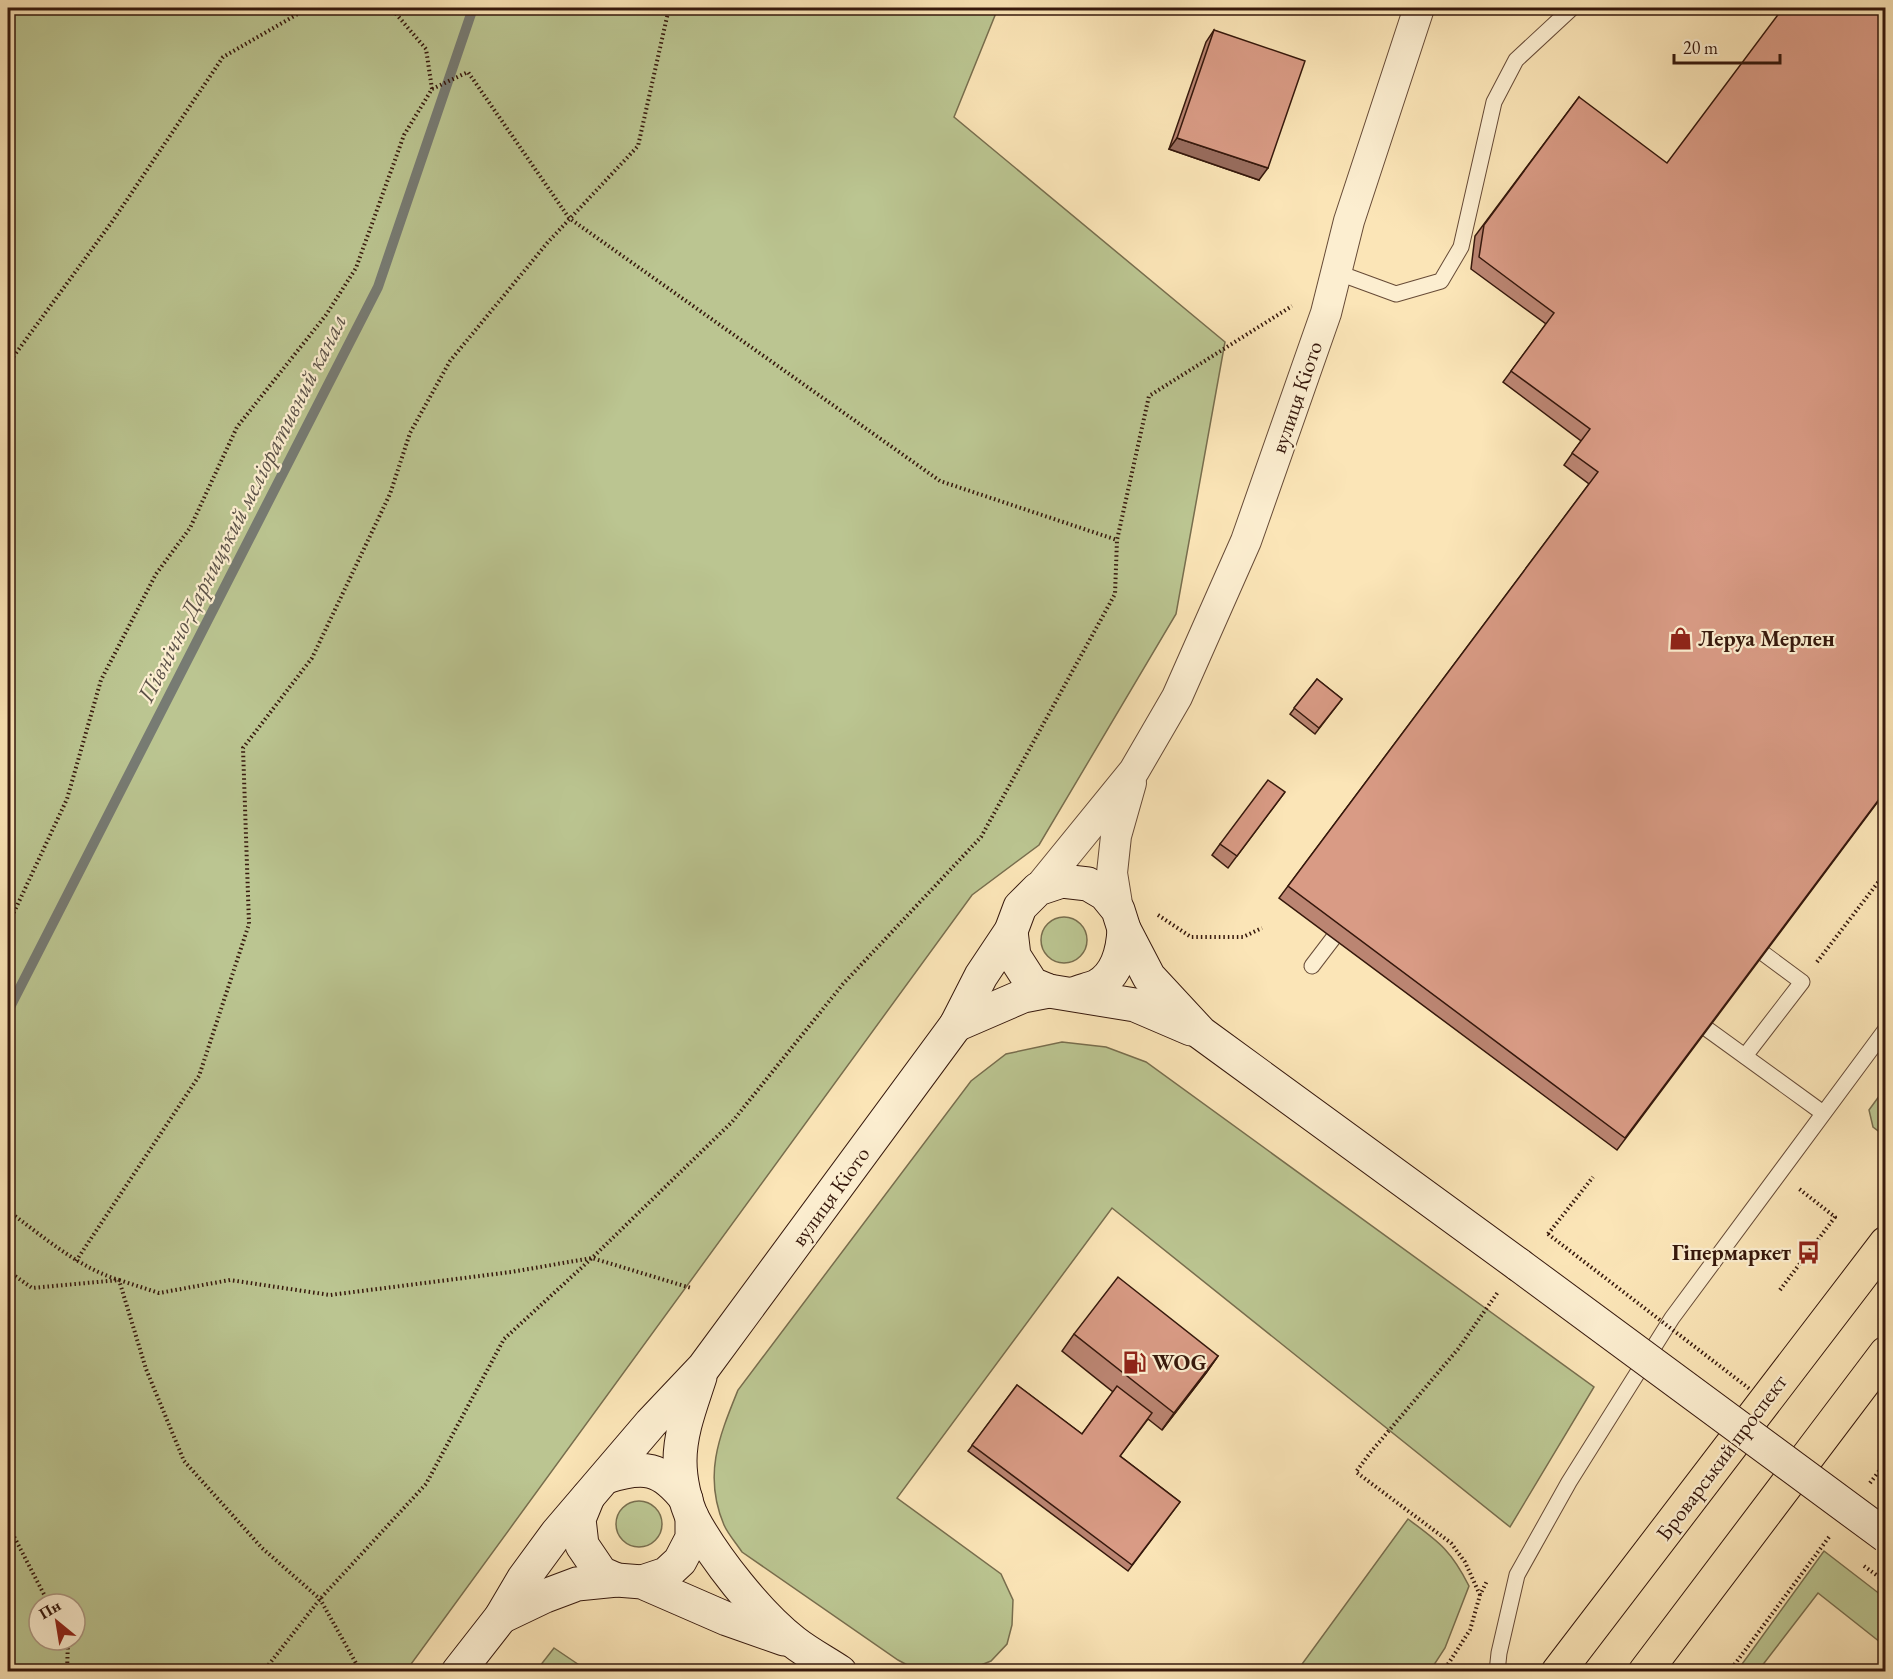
<svg xmlns="http://www.w3.org/2000/svg" width="1893" height="1679" font-family="'EB Garamond',serif">
<rect width="100%" height="100%" fill="#fbe5b7"/>
<filter id="stains"><feTurbulence type="fractalNoise" baseFrequency=".00333" numOctaves="4"/><feColorMatrix values="0 0 0 0 .2 0 0 0 0 .09 0 0 0 0 .02 0 0 0 .5 -.17"/></filter>
<radialGradient id="worn" r=".72"><stop offset=".6" stop-color="#630" stop-opacity="0"/><stop offset="1" stop-color="#630" stop-opacity=".3"/></radialGradient>
<g fill="#bbc591" stroke="#786e4e" stroke-width="1.5" fill-rule="evenodd">
<path d="M8 8H998L954 117 1225 342 1176 614 1039 845 972 895 406 1671H8ZM39 1604H75V1640H39Z"/>
<circle cx="1064" cy="940" r="23"/>
<path d="M1062 1042 1106 1047 1146 1062 1594 1387 1510 1527 1112 1208 897 1498 1001 1574 1013 1600 1012 1625 1007 1644 991 1661 966 1671 920 1672 898 1660 742 1552C736 1543 728 1534 724 1525 703 1475 719 1437 738 1390L971 1081 1006 1054Z"/>
<path d="M1885 1088V1136L1873 1127 1869 1110Z"/>
<circle cx="639" cy="1524" r="23"/>
<path d="M1408 1519C1439 1542 1451 1550 1469 1586L1445 1648 1430 1671H1297Z"/>
<path d="M1824 1551 1885 1598V1646L1818 1593 1758 1671H1737Z"/>
<path d="M554 1648 588 1671H536Z"/>
</g>
<g fill="none" stroke-linecap="round" stroke-linejoin="round">
<path stroke="#777b73" stroke-width="10" d="M8 1011 378 287 473 8"/>
<defs>
<g id="lane">
<path d="M1336 272 1396 294 1441 281 1461 247 1494 102 1516 60 1572 8"/>
<path d="M1312 966 1344 924"/>
<path d="M1692 1018 1823 1113"/>
<path d="M1745 1056 1802 982 1748 942"/>
<path d="M1497 1672 1499 1653 1517 1575 1569 1482 1672 1318 1886 1029"/>
</g>
<g id="street">
<path d="M1038 889 1134 771 1177 697 1246 541 1326 313 1349 221 1419 8"/>
<path d="M1118 910 1112 873 1116 836 1131 783"/>
</g>
<g id="secondary">
<path d="M1011 931 1014 956 1032 984 1049 991 1135 1005 1191 1029"/>
<path d="M1074 994C1081 991 1090 989 1097 986 1117 975 1123 950 1124 929"/>
<path d="M956 1025 1023 996 1049 991"/>
<path d="M700 1377C691 1405 680 1432 680 1461 680 1479 685 1503 693 1519 714 1558 758 1614 794 1642 808 1653 825 1662 840 1672"/>
<path d="M606 1477C644 1465 661 1467 686 1499"/>
<path d="M588 1497 579 1519 582 1545 601 1573 617 1580"/>
<path d="M642 1582 666 1574 680 1561 692 1538V1517"/>
<path d="M501 1617 545 1596 577 1584 617 1580 642 1582 727 1619 784 1639"/>
<path d="M458 1672 501 1617 524 1578 557 1533 651 1423 704 1367 956 1025 981 976 1011 931 1020 907 1038 889 1062 881 1088 884 1105 894 1118 910 1124 929 1149 977 1201 1033 1519 1265"/>
</g>
<g id="highway">
<path d="M1558 1672 1886 1243"/>
<path d="M1645 1672 1886 1353"/>
</g>
</defs>
<use href="#lane" stroke="#674b37" stroke-width="17"/>
<use href="#street" stroke="#674b37" stroke-width="32"/>
<use href="#secondary" stroke="#36180c" stroke-width="35"/>
<use href="#highway" stroke="#36180c" stroke-width="35"/>
<g stroke="#36180c" stroke-width="4" stroke-dasharray="1.5 3" stroke-linecap="butt">
<path d="M432 89 468 72 569 218 940 481 1117 540"/>
<path d="M8 364 114 219 223 57 308 8"/>
<path d="M1880 878 1886 882"/>
<path d="M1158 915 1191 937H1243L1262 928"/>
<path d="M8 925 67 799 101 680 156 574 190 528 237 427 326 315 356 268 404 135 432 89 426 49 391 8"/>
<path d="M1817 962 1886 872"/>
<path d="M8 1211C43 1236 77 1267 119 1280L146 1369 184 1461 262 1548 320 1599 357 1665 364 1672"/>
<path d="M1548 1234 1593 1177"/>
<path d="M76 1261 199 1076 249 924 243 748 312 658 390 494 410 433 450 361 548 242 638 146 669 8"/>
<path d="M8 1271 32 1288 119 1280 159 1293 230 1280 330 1295 511 1272 592 1258 691 1288"/>
<path d="M1780 1290 1835 1217 1798 1188"/>
<path d="M1870 1483 1886 1462"/>
<path d="M8 1525 49 1604"/>
<path d="M1480 1595 1465 1562 1451 1543 1356 1472 1370 1453 1458 1349 1498 1292"/>
<path d="M67 1672 68 1640"/>
<path d="M263 1672 320 1599 426 1484 504 1339 592 1258 732 1122 843 984 981 837 1115 594 1117 540 1149 396 1292 306"/>
<path d="M1443 1672 1470 1630 1480 1595 1487 1581"/>
<path d="M1729 1672 1829 1537"/>
</g>
<use href="#lane" stroke="#fceed0" stroke-width="15"/>
<use href="#street" stroke="#fceed0" stroke-width="30"/>
<use href="#secondary" stroke="#fceed0" stroke-width="33"/>
<use href="#highway" stroke="#fbe5b7" stroke-width="33"/>
<defs>
<path id="secondary-bridge" d="M1519 1265 1886 1536"/>
</defs>
<use href="#secondary-bridge" stroke="#36180c" stroke-width="35" stroke-linecap="butt"/>
<g stroke="#36180c" stroke-width="4" stroke-dasharray="1.5 3" stroke-linecap="butt">
<path d="M1548 1234 1751 1390"/>
<path d="M1864 1566 1886 1582"/>
</g>
<use href="#secondary-bridge" stroke="#fceed0" stroke-width="33"/>
</g>
<g fill="#bb8572" stroke="#36180c" stroke-width="1.5">
<path d="M1214 30 1259 180 1169 149 1206 42Z"/>
<path d="M1579 97 1886 791 1617 1150 1279 898 1589 484 1564 465 1581 441 1503 382 1546 324 1471 269 1475 236Z"/>
<path d="M1317 679 1342 699 1315 734 1290 714Z"/>
<path d="M1285 792 1228 868 1212 855 1220 844Z"/>
<path d="M1074 1334 1218 1356 1206 1373 1162 1430 1148 1419 1120 1456 1180 1502 1128 1571 968 1451 1017 1385 1082 1434 1113 1392 1062 1351Z"/>
</g>
<g fill="#986c5d" stroke="#36180c" stroke-width="1.5">
<path d="M1177 138 1268 168 1259 180 1169 149Z"/>
<path d="M1218 1356 1206 1373 1162 1430 1174 1413Z"/>
</g>
<g fill="#d99b85" stroke="#36180c" stroke-width="1.5">
<path d="M1783 8H1886V790L1625 1138 1288 886 1598 472 1572 453 1590 429 1511 371 1554 313 1479 257 1484 225 1579 97 1667 163Z"/>
<path d="M1214 30 1305 61 1268 168 1177 138Z"/>
<path d="M1317 679 1342 699 1319 728 1294 708Z"/>
<path d="M1268 780 1285 792 1237 856 1220 844Z"/>
<path d="M1118 1277 1218 1356 1174 1413 1074 1334Z"/>
<path d="M1017 1385 1082 1434 1117 1386 1152 1413 1120 1456 1180 1502 1132 1565 972 1445Z"/>
</g>
<defs>
<symbol id="shop-bare" viewBox="-9 -9 18 18"><path d="M-5-2.5h2.3a2.7 3.5 0 0 1 5.4 0H5L5.5 6h-11ZM-1.5-2.5h3a1.5 2.3 0 0 0-3 0Z" fill="#8f2418" stroke="#fceed0" stroke-width="2.5" paint-order="stroke"/></symbol>
<symbol id="bus-bare" viewBox="-9 -9 18 18"><path d="M-5-6H5V4H4V6H2V4H-2V6H-4V4H-5ZM-3.5-4V0h7V-4ZM-3.5 1.2v1.5H-2V1.2ZM2 1.2v1.5H3.5V1.2Z" fill="#8f2418" stroke="#fceed0" stroke-width="2.5" paint-order="stroke"/></symbol>
<symbol id="fuel-bare" viewBox="-9 -9 18 18"><path d="M-5.5-6h7V0h2V4h1.3V-2.5L3-4.5l.8-.8L6-3V5H2.5V1h-1V6h-7ZM-4.2-4.7v3.2H.2V-4.7Z" fill="#8f2418" stroke="#fceed0" stroke-width="2.5" paint-order="stroke"/></symbol>
</defs>
<g fill-rule="evenodd">
<use href="#shop-bare" x="1664" y="622" width="33" height="33"/>
<use href="#bus-bare" x="1792" y="1236" width="33" height="33"/>
<use href="#fuel-bare" x="1118" y="1346" width="33" height="33"/>
</g>
<g text-anchor="middle" stroke-width="4.5" stroke-linejoin="round" paint-order="stroke">
<g font-size="22" fill="#36180c" stroke="#fceed0">
<text transform="translate(1296 397) rotate(-71)" y="8">вулиця Кіото</text>
<text transform="translate(830 1196) rotate(-54)" y="8">вулиця Кіото</text>
<text transform="translate(1721 1457) rotate(-53)" y="8">Броварський проспект</text>
</g>
<g font-size="22" font-weight="bold" fill="#36180c" stroke="#fceed0" text-anchor="start">
<text x="1698" y="646">Леруа Мерлен</text>
<text x="1791" y="1260" text-anchor="end">Гіпермаркет</text>
<text x="1152" y="1370">WOG</text>
</g>
<g font-size="24" font-style="italic" fill="#5c5248" stroke="#fceed0">
<text transform="translate(242 508) rotate(-63)" y="8">Північно-Дарницький меліоративний канал</text>
</g>
</g>
<rect width="1893" height="1679" fill="none" stroke="#fbe5b7" stroke-width="30"/>
<rect x="9" y="9" width="1875" height="1661" fill="none" stroke="#36180c" stroke-width="3"/>
<rect x="15" y="15" width="1863" height="1649" fill="none" stroke="#36180c" stroke-width="1.5"/>
<g transform="translate(57 1622) rotate(330)"><circle r="28" fill="#fceed0" stroke="#ad9882" stroke-width="1.5"/>
<path d="M0-4.5L10 22L0 15L-10 22Z" fill="#8f2418"/>
<text y="-9" font-size="16" font-weight="bold" text-anchor="middle" fill="#36180c">Пн</text>
</g>
<path d="M1674 54v9h106v-9" fill="none" stroke="#36180c" stroke-width="3"/>
<text x="1683" y="54" font-size="18" fill="#36180c" stroke="#fceed0" stroke-width="4.5" paint-order="stroke">20 m</text>
<rect width="100%" height="100%" filter="url(#stains)"/>
<rect width="100%" height="100%" fill="url(#worn)"/>
</svg>
